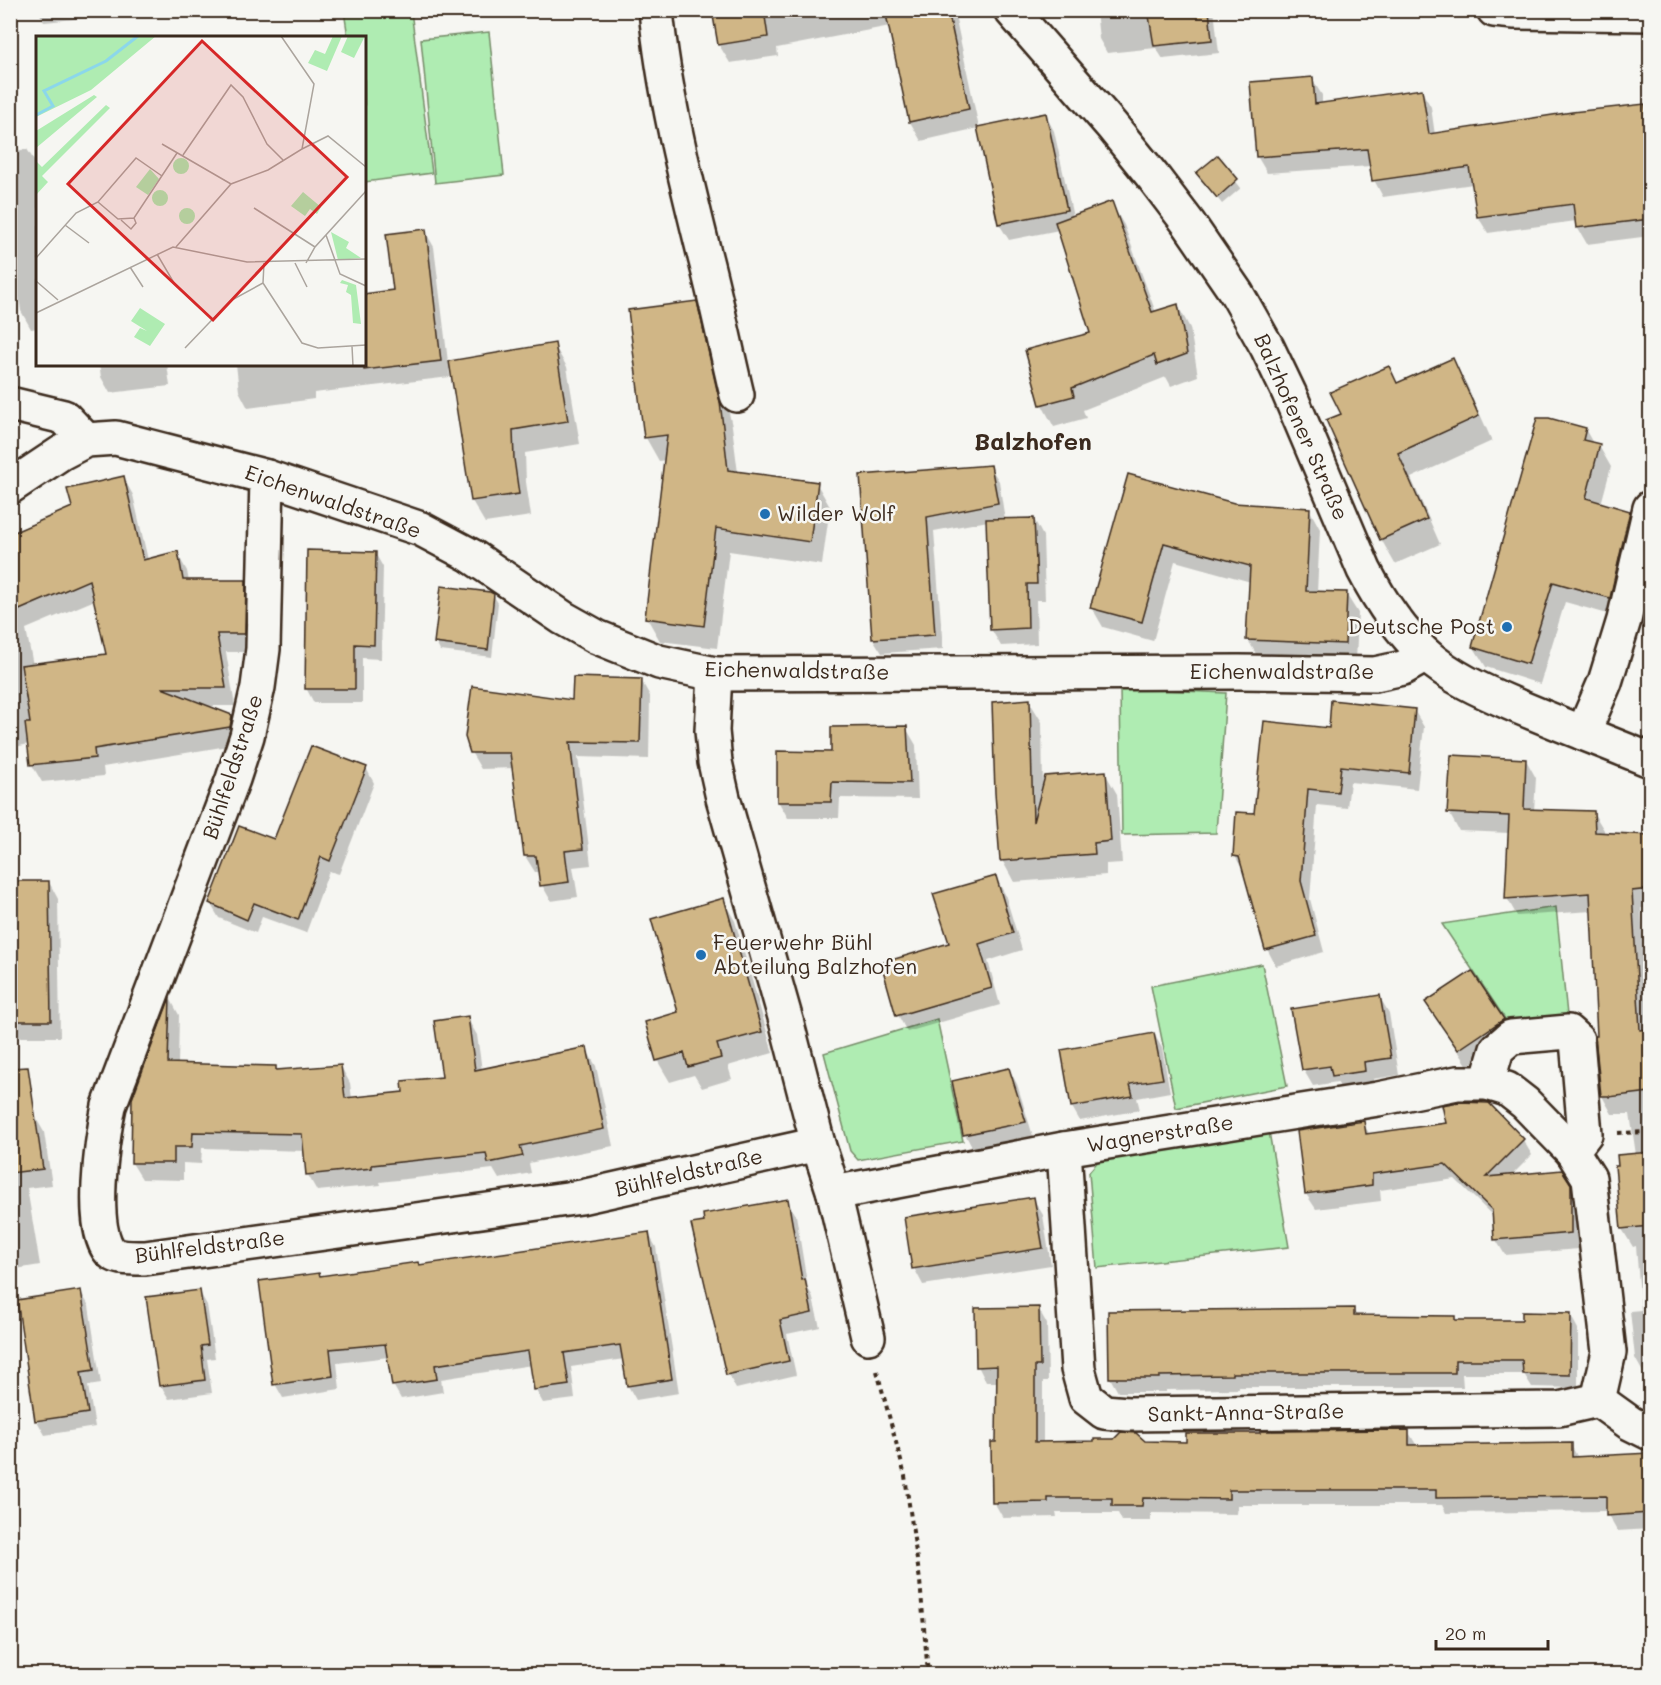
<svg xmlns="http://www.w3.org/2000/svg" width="1661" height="1685" font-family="Mali,sans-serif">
<rect width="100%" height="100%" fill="#f6f6f2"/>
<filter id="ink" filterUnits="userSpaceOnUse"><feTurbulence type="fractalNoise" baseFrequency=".0167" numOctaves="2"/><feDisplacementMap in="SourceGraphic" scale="12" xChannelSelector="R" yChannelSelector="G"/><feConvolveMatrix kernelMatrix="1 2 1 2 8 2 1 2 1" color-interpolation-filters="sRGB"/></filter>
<g filter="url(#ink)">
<g fill="#afecb2" stroke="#758b68" stroke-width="1.5">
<path d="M344 11H411L432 173 365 182 364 38 348 37Z"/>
<path d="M489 32 504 175 435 183 421 39Z"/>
<path d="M1120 688 1226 693 1216 833 1122 835Z"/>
<path d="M1556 907 1567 1015 1509 1025 1442 924Z"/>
<path d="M1262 964 1287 1086 1176 1108 1151 986Z"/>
<path d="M937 1019 963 1141 858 1160 850 1151 824 1053Z"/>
<path d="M1268 1126 1289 1247 1097 1268 1089 1172 1105 1153Z"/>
</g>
<g fill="#0003" fill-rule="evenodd">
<path d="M38 10H106V16L44 22Z"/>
<path d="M442 10H478L444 14Z"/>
<path d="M713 10H954L979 128 1045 114 1054 131 1073 217 1111 203 1124 225 1156 313 1178 306 1190 328 1198 376 1171 386 1166 377 1083 410 1086 418 1054 427 1042 405 1027 351 1092 334 1059 230 1009 240 999 224 978 128 921 141 910 122 890 26 777 48 778 56 730 63 719 45Z"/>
<path d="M1096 10H1214L1219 53 1163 59 1156 48 1107 53 1099 39Z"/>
<path d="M1312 79 1322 95V104L1421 90 1431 107 1435 135 1644 105 1650 117V236L1587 244 1577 227 1576 221 1488 233 1478 217 1473 184 1383 197 1374 180 1371 166 1267 173 1257 156Z"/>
<path d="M27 149 38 167V328L31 329 21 311 17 282 10 283V152Z"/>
<path d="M1217 157 1241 188 1222 204 1198 173Z"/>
<path d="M425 231 434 247 448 362 554 345 567 367 580 444 525 453 526 482 531 516 485 523 472 501 452 369H449L450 377 314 393V399L248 408 239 391 236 364H364L394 292Z"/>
<path d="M696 303 709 326 732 426 738 473 817 484 830 507 822 565 729 551 717 648 660 641 647 618 666 460 659 461 646 438 630 311Z"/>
<path d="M1453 360 1467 385 1492 441 1411 478 1440 544 1395 564 1381 539 1398 385Z"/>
<path d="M99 364H167L170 386 110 393 101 377Z"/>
<path d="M1538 417 1585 429 1594 445 1599 446 1611 467 1601 504 1629 512 1641 533 1622 618 1565 602 1540 684 1486 667 1473 646 1517 498Z"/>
<path d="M990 467 999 481 1005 520 1034 519 1043 536 1045 600H1036L1037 644 1001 646 991 629 988 521 934 531 943 649 882 653 873 639 862 477Z"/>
<path d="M1129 476 1233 505 1309 509 1320 529 1317 593 1346 594 1358 613 1356 663 1259 659 1248 640 1251 582 1175 561 1153 641 1103 627 1092 608Z"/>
<path d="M123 477 133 495 148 560 177 553 187 571 189 582 245 581 255 599 254 652H226L235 706H204L231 717 242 734 239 744 103 767 104 776 42 782 32 765 29 744 10 748V536L73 508ZM95 600 107 655 33 665 26 629Z"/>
<path d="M375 553 383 567 381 659 362 658V703H314L306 688Z"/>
<path d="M493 595 498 603 492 657 440 651 436 643Z"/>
<path d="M641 680 650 696 649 759 578 757 591 865 573 867 578 897 551 901 542 885 540 872H535L525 856 514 768 481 769 471 752Z"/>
<path d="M1029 701 1042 722 1043 787 1105 773 1117 794 1122 863 1106 864V875L1014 882 1002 860Z"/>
<path d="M1414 710 1424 727 1417 789 1350 782 1347 808 1317 805 1310 899 1324 952 1276 966 1267 949 1244 872 1235 856 1256 815 1330 729Z"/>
<path d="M906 728 916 745 918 799 840 798 839 818H788L778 801 833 753Z"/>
<path d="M1526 760 1536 778 1534 811 1593 812 1604 830V834L1650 837V908H1641L1649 1030H1650V1378V1376H1645L1635 1358 1630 1311 1641 1310 1636 1246 1633 1247 1622 1229 1620 1167 1636 1155 1630 1114H1612L1602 1096 1592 911 1517 916 1507 898 1510 833 1459 831 1449 813Z"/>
<path d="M366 768 374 783 339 874 329 871 306 933 262 917 256 933 219 918 210 903 275 841Z"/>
<path d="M996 878 1005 894 1022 950 988 961 1000 1005 907 1032 898 1015 950 944Z"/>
<path d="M49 882 58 899 60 1037H10V883Z"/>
<path d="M723 900 735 921 773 1053 728 1066 732 1079 702 1088 694 1075 670 1082 657 1060 679 1013Z"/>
<path d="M1471 973 1512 1037 1468 1066 1437 1019Z"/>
<path d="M1379 996 1389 1013 1399 1075 1373 1079 1374 1087 1343 1092 1337 1082 1313 1086 1303 1069Z"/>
<path d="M171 1000 179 1015 178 1065 276 1068 278 1072 341 1067 350 1083 352 1099 405 1094 444 1078 467 1018 477 1035 482 1070 586 1049 596 1066 613 1146 529 1163 531 1173 499 1179 493 1169 380 1182 381 1185 317 1191 308 1175 305 1151 202 1148 201 1164 183 1163V1180L142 1179 132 1163 133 1099Z"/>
<path d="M1154 1034 1162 1048 1170 1092 1137 1098 1140 1110 1080 1121 1072 1107Z"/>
<path d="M1009 1069 1017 1084 1033 1136 973 1149 965 1134Z"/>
<path d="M34 1115 44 1132 52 1185 27 1188 40 1265 10 1270V1118Z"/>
<path d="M1363 1123 1370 1135 1523 1140 1532 1155 1511 1176 1570 1185 1579 1202V1249L1505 1255 1496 1240 1494 1217 1455 1179 1380 1190 1381 1201 1316 1209 1306 1194Z"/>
<path d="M1033 1198 1043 1215 1051 1265 923 1285 914 1268Z"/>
<path d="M787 1201 796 1215 808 1289 812 1295 820 1327 787 1334 796 1375 736 1389 728 1374Z"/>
<path d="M648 1233 656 1247 679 1393 636 1400 628 1386 624 1359 571 1367 575 1399 543 1403 535 1389 532 1365 441 1379 443 1392 401 1399 393 1385 389 1357 337 1363 340 1389 283 1398 275 1384 320 1278 420 1267Z"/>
<path d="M199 1291 207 1305 215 1358 207 1359 212 1393 169 1399 161 1386Z"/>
<path d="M81 1292 89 1306 101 1384 88 1386 95 1427 45 1435 37 1421 18 1301Z"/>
<path d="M1038 1308 1047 1324 1048 1381H1043V1443L1145 1442 1187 1443 1408 1431 1417 1446 1571 1445 1578 1458 1650 1454V1529L1617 1531 1608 1515V1511L1446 1513 1442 1505H1238L1237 1514 1151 1513V1521H1122L1118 1513H1056L1057 1517 1003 1518 994 1502 997 1444 998 1382H986L978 1366Z"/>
<path d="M1353 1310 1358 1317H1454L1457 1322 1524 1321 1570 1314 1578 1329V1388L1532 1387 1524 1374H1462L1463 1387H1239V1389L1166 1390V1392H1118L1110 1378 1109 1313Z"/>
</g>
<g fill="#d0b686" stroke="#3b2a1e" stroke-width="1.5">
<path d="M712 10H764L768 37 718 45Z"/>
<path d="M885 10H948L969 109 909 122Z"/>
<path d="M1148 10H1209L1212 40 1154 46Z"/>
<path d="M1313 77 1315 104 1422 89 1429 134 1572 112 1645 104 1650 150V219L1576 228 1573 204 1477 217 1469 167 1372 181 1367 149 1256 157 1250 82Z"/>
<path d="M1046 113 1067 210 998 224 977 127Z"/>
<path d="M1218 155 1238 179 1217 198 1196 173Z"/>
<path d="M1112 201 1152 312 1178 304 1187 354 1157 365 1154 355 1072 388 1074 396 1040 405 1025 350 1090 333 1055 222Z"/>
<path d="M426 229 441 361 364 370V294L393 290 386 234Z"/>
<path d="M697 301 720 401 728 470 818 482 810 542 716 528 704 626 645 618 667 435 644 438 628 310Z"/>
<path d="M555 343 568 421 513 430 514 459 519 494 471 501 449 361Z"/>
<path d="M1453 358 1479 416 1398 453 1427 519 1380 540 1326 420 1341 414 1330 392 1389 366 1397 383Z"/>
<path d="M1537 418H1549L1586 428 1583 440 1600 444 1586 498 1630 511 1610 598 1553 582 1528 664 1472 647Z"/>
<path d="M991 465 998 503 927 517 935 635 872 639 860 475Z"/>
<path d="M1128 474 1234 503 1310 508 1306 591 1347 592 1345 644 1246 640 1250 566 1164 543 1142 622 1090 608Z"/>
<path d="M124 476 143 560 178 551 183 580H246L245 634H217L226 688H162L232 715 230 727 94 749 95 758 30 765 25 723H30L21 665 106 654 89 580 10 614V534L72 507 67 489Z"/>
<path d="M1034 518 1037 584H1027L1028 628 990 630 986 519Z"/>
<path d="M307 550 376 552 374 645 355 644V689H305Z"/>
<path d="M441 586 490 592 494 594 488 650 434 643Z"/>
<path d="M573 677 642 679 640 743 570 742 583 849 565 851 569 882 540 886 536 856H524L510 753H470L465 737 472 686 572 700Z"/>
<path d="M1030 699 1033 822 1045 776 1106 771 1111 841 1094 843 1095 854 1000 861 995 793 992 702Z"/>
<path d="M1331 700 1415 709 1409 773 1341 766 1338 792 1308 789 1301 881 1316 936 1265 950 1239 857 1233 856 1236 812 1254 813 1264 721 1329 728Z"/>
<path d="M907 726 910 783 832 782 831 802H777V751L831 752V727Z"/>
<path d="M311 746 367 767 330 861 321 857 298 920 254 903 247 920 209 903 239 826 274 839Z"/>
<path d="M1451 755 1526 759 1524 809 1594 811 1595 832 1650 835V889L1632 891 1640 1030 1650 1029V1092L1609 1097V1096H1601L1595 1036H1597L1590 893 1505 899 1509 816 1447 813Z"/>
<path d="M996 876 1013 933 979 944 992 988 896 1016 881 963 949 943 933 894Z"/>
<path d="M10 881H49L51 1021H10Z"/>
<path d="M724 898 762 1032 717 1044 721 1058 688 1067 684 1053 656 1061 645 1022 678 1012 651 919Z"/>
<path d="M1472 971 1504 1019 1458 1050 1425 1002Z"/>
<path d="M1380 995 1391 1058 1364 1062 1365 1071 1332 1076 1330 1066 1302 1070 1291 1009Z"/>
<path d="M170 997 168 1063 276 1066V1070L341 1065 345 1098 403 1092 402 1081 442 1077 434 1021 468 1016 475 1070 587 1047 604 1129 520 1146 523 1156 488 1163 486 1153 372 1165V1168L306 1175 302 1134 193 1132 192 1147H174V1163H131L132 1099Z"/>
<path d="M1154 1033 1163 1079 1130 1084 1133 1096 1071 1107 1061 1050Z"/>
<path d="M28 1067 43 1169 10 1173V1068Z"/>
<path d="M1009 1068 1026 1122 963 1135 952 1081Z"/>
<path d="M1459 1102 1489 1103 1524 1139 1486 1177 1562 1170 1571 1184V1233L1494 1240 1492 1210 1445 1164 1372 1174V1185L1305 1194 1297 1131 1364 1121 1366 1134 1446 1123 1442 1105Z"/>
<path d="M1650 1152V1226L1621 1229 1615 1166H1618L1617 1155Z"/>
<path d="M1034 1197 1043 1248 912 1269 904 1217Z"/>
<path d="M788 1199 802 1280 805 1279 812 1313 780 1320 789 1361 726 1375 691 1224 704 1222 703 1214Z"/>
<path d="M649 1232 672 1379 627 1386 620 1345 564 1353 569 1385 534 1390 528 1351 435 1365 437 1379 392 1386 385 1344 330 1349 333 1376 273 1385 259 1281 319 1273 320 1276 418 1262 419 1265Z"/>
<path d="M81 1290 94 1370 81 1372 88 1413 35 1421 17 1300Z"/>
<path d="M200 1290 208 1345 201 1346 205 1380 159 1386 146 1297Z"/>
<path d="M1039 1307 1040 1366H1035V1442L1094 1441V1439H1114L1121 1432 1136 1433 1145 1441 1186 1442V1433H1260V1431L1409 1430V1445L1572 1443V1457L1650 1453V1513L1606 1516V1496L1436 1498V1490H1229V1499L1143 1498 1142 1506H1112V1498H1048V1502L992 1503 991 1442H996L997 1366 976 1367 975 1308Z"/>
<path d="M1354 1308V1315L1455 1316V1320H1522V1312L1571 1313 1570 1375 1523 1374 1522 1360H1455V1373H1232V1375L1159 1376V1378H1109L1108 1311Z"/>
</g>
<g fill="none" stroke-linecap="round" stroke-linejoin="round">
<defs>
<g id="minor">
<path d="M656 10C664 94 685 176 705 257 717 303 726 349 737 395"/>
<path d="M1011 10 1112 126 1154 178 1189 224 1237 294 1267 347 1289 393 1364 570C1380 601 1400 631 1426 655 1451 677 1480 690 1510 703 1556 723 1604 741 1650 760"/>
<path d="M1494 10 1515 12 1650 14"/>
<path d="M10 404 64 417 86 440"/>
<path d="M267 477 263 649 258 687 247 736 233 779 109 1106C103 1134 87 1236 113 1254 122 1259 135 1258 145 1258L581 1197 818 1144"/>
<path d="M10 487 61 453 86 440 116 438 267 477 421 529 470 555 563 618 597 637 659 662 715 674 1239 672 1375 674 1403 668 1426 655"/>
<path d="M715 674 712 731 715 762 723 798 787 1024 818 1144 834 1193 868 1337"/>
<path d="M1583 733 1605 682 1624 620 1650 508"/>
<path d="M1487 1083 1497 1049 1511 1037 1568 1032 1577 1040 1585 1134 1572 1151"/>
<path d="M1064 1149 1078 1369 1086 1398 1104 1412 1128 1414 1559 1409 1598 1400 1630 1423 1650 1433"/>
<path d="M834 1193 1064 1149 1378 1099 1457 1083H1487L1507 1089 1525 1103 1572 1151 1589 1178 1609 1352 1598 1400"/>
</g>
</defs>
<use href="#minor" stroke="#3b2a1e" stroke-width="38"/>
<g stroke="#3b2a1e" stroke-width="4" stroke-dasharray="4.5 4.5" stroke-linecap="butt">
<path d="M1618 1133 1650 1132"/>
<path d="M877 1371 905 1476 920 1581 928 1674"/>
</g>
<use href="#minor" stroke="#f6f6f2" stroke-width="33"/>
</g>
</g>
<g fill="#1f6fb2" stroke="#f6f6f2" stroke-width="2">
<circle cx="765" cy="514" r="6"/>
<circle cx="1507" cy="627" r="6"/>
<circle cx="701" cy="955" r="6"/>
</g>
<g text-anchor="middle" stroke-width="5" stroke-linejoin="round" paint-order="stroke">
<g font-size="21" fill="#3b2a1e" stroke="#f6f6f2">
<text transform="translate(1301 427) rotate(66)" y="7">Balzhofener Straße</text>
<text transform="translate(333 502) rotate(19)" y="7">Eichenwaldstraße</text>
<text transform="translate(797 671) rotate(1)" y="7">Eichenwaldstraße</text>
<text x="1282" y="679">Eichenwaldstraße</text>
<text transform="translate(233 767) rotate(-72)" y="7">Bühlfeldstraße</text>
<text transform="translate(1160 1134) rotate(-9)" y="7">Wagnerstraße</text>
<text transform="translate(689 1173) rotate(-13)" y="7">Bühlfeldstraße</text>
<text transform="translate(210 1247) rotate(-7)" y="7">Bühlfeldstraße</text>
<text transform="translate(1246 1413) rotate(-1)" y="7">Sankt-Anna-Straße</text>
</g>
<g font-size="21" fill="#3b2a1e" stroke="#f6f6f2" text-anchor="start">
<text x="777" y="521">Wilder Wolf</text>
<text x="1495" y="634" text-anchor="end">Deutsche Post</text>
<text x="713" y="950">Feuerwehr Bühl<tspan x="713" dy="24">Abteilung Balzhofen</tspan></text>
</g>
<g font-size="24" font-weight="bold" fill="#3b2a1e" stroke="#f6f6f2">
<text x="1033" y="450">Balzhofen</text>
</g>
</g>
<g transform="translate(36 36)">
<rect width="330" height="330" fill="#f6f6f2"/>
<path d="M0 0H120L55 54 0 81ZM297 0H306L291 35 272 27 279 14 289 18ZM312 0H329L318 22 305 16ZM58 59 61 61 0 112V95ZM70 69 74 72 6 140 12 146 0 159V125L6 131ZM137 130a8 8 0 1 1 16 0a8 8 0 1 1-16 0ZM114 133 123 143 112 159 100 151ZM116 162a8 8 0 1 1 16 0a8 8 0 1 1-16 0ZM267 156 285 171 281 178 274 173 269 180 255 170ZM143 180a8 8 0 1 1 16 0a8 8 0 1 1-16 0ZM295 196 313 206 310 212 325 222 302 224ZM306 244 320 249 325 288 317 287 315 259 310 256 312 249 304 247ZM104 272 129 288 114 310 98 301 104 292 111 295 95 285Z" fill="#afecb2"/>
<path fill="none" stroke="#8bd7eb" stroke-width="3" d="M0 79 17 70 8 55 70 25 102 0"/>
<path fill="none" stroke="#aba49d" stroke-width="1.5" d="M126 108 195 148M266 113 292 100 330 131M147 119 195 49 207 61 231 108 248 125M62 166 82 183 98 182 141 117M218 172 279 211M85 184 95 193 100 187 98 182M29 189 53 207M290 199 304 238 330 250M140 211 195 148 232 134 266 113 278 48 245 0M121 218 138 247M0 222 40 177 62 166 100 122 126 140M259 227 271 251M270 227 279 211 330 155M94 231 107 251M0 245 22 264M227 247 266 307 282 312 330 309M0 277 137 211 211 226 330 223M316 310 317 330M149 312 194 265 227 247 228 227"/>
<path fill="#d62828" fill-opacity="0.15" stroke="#d62828" stroke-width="3" d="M166 5 311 141 177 284 32 148Z"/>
<rect width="330" height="330" fill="none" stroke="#3b2a1e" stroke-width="3"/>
</g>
<rect width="1661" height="1685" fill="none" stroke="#f6f6f2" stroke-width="36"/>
<rect x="18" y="18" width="1625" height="1649" fill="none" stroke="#3b2a1e" stroke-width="2" filter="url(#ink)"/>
<path d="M1436 1640v9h112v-9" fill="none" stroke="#3b2a1e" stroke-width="3"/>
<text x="1445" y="1640" font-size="18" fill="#3b2a1e" stroke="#f6f6f2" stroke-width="4.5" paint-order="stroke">20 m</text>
</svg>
